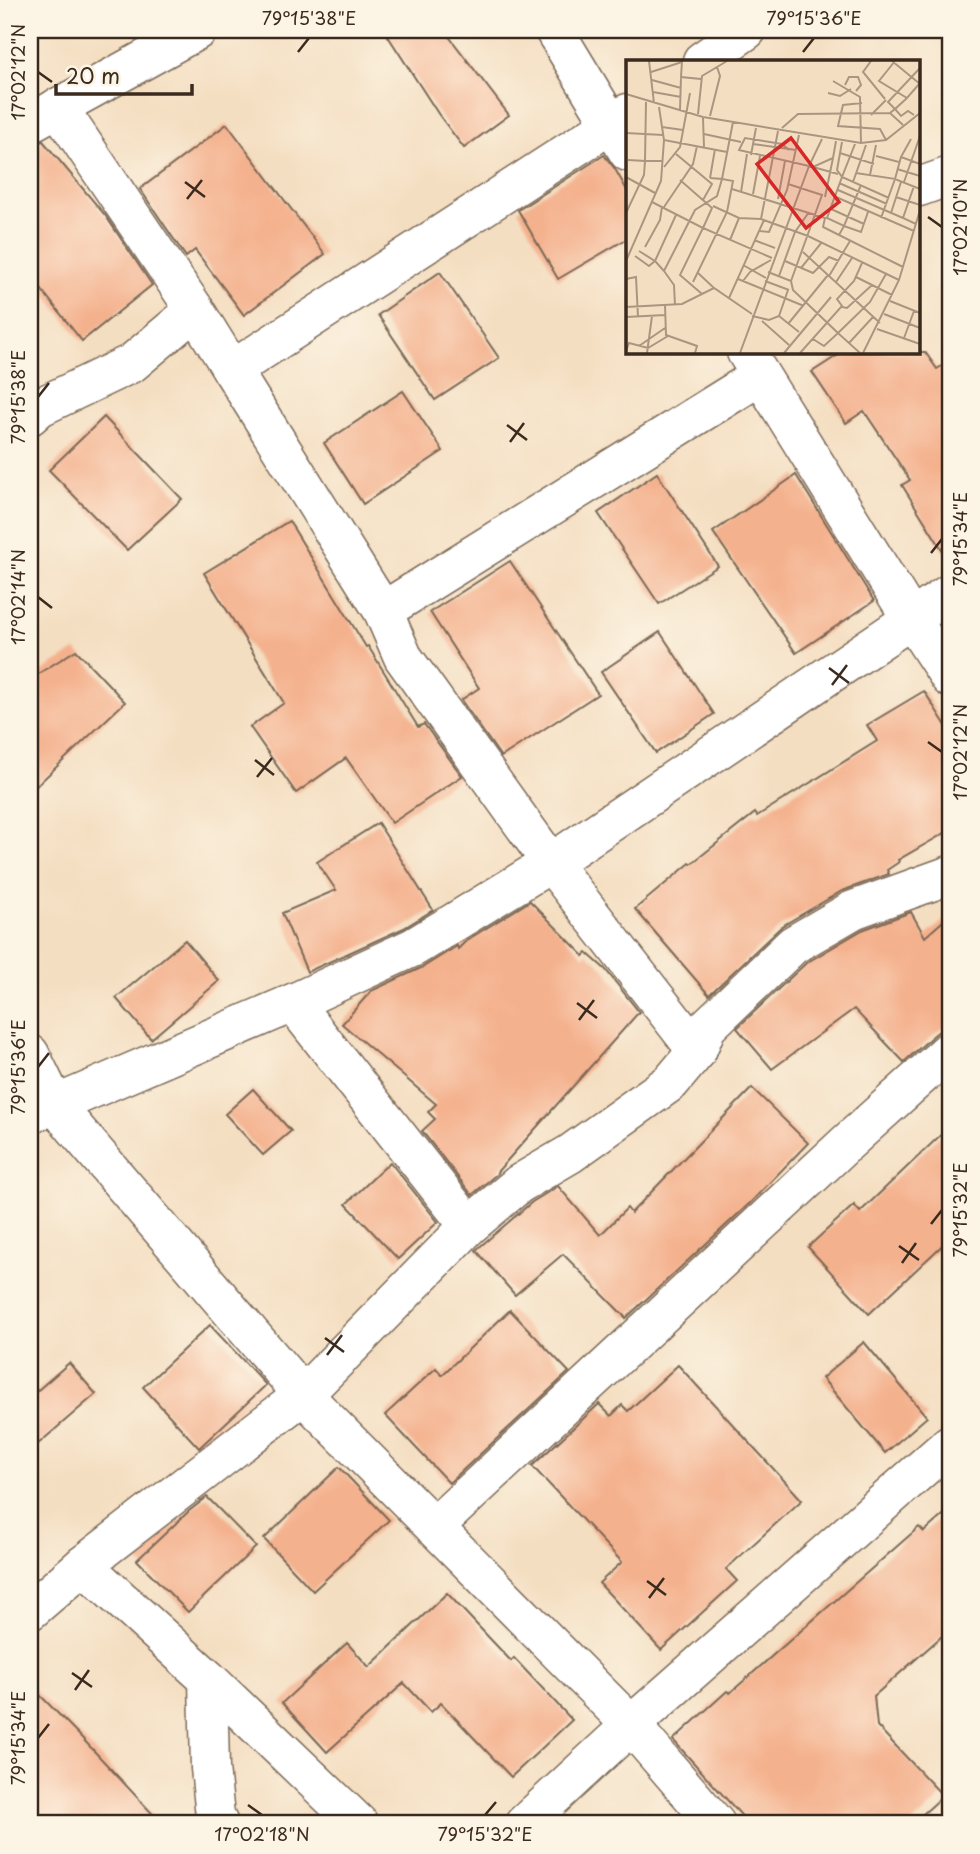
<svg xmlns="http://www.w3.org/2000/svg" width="980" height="1854" font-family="'Playpen Sans',sans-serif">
<rect width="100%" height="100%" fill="#fcf5e5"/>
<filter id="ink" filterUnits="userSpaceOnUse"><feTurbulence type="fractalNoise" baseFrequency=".0143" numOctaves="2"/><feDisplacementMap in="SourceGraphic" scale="14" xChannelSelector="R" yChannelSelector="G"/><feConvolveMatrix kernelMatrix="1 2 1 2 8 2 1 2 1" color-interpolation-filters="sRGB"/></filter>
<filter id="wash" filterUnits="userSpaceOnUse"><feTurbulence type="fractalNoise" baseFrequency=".00686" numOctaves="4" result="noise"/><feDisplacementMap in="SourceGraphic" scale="28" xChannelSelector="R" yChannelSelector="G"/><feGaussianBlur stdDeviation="1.57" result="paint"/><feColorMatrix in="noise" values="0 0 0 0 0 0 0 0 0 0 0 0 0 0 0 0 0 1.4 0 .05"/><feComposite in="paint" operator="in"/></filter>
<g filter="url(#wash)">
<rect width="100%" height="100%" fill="#f4dec1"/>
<g id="blocks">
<g fill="#f4b18d">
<path d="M384 30H444L509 115 464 148 439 115Z"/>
<path d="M227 124 325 254 244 315 195 250 186 257 140 189Z"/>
<path d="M43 141 105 215 152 285 82 341 30 275V145Z"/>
<path d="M604 155 615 169 628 192V238L558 279 518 210Z"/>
<path d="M440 272 499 358 435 400 378 315Z"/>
<path d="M843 352H925L937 369 950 361V562L902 485 910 480 864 411 846 423 812 372Z"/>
<path d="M403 391 443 451 363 504 324 443Z"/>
<path d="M104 417 182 499 127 550 49 470Z"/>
<path d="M657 473 718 566 659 604 598 513Z"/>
<path d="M796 475 874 601 796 653 713 532Z"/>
<path d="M289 521 366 647 368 646 418 727 424 724 462 776 392 823 346 758 296 793 250 727 284 703 204 573Z"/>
<path d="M510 561 598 694 501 757 461 700 479 688 430 612Z"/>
<path d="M660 632 714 714 656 753 601 672Z"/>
<path d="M76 650 125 702 30 792V679Z"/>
<path d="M924 691 950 732V830L898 860 899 862 887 870 889 874 842 891 782 926 709 995 635 909 690 863 691 864 755 813 757 816 877 741 867 725Z"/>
<path d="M378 823 433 910 404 928 307 972 282 913 336 890 317 862Z"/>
<path d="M530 901 584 956 587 953 605 969 639 1012 497 1172 498 1173 472 1195 422 1131 435 1119 428 1112 436 1104 342 1024 371 991 423 967 457 946 458 949 467 940Z"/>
<path d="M911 912 925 937 950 915V1023L935 1034 904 1062 854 1009 772 1069 737 1028 806 963 862 930Z"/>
<path d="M185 940 219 981 151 1039 116 998Z"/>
<path d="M752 1088 808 1143 750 1203 626 1318 563 1254 515 1295 476 1250 532 1202 558 1186 600 1235 627 1208 631 1213Z"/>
<path d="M253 1089 291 1131 263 1155 225 1114Z"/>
<path d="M950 1126V1238L869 1314 808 1247 854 1205 860 1212Z"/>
<path d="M390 1162 438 1222 398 1259 346 1204Z"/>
<path d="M510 1310 569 1372 449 1483 385 1415 436 1368 442 1375Z"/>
<path d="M210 1325 266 1385 199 1448 143 1387Z"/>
<path d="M864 1342 927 1417 885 1453 822 1378Z"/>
<path d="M69 1363 96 1394 30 1451V1397Z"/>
<path d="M678 1365 802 1500 726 1569 737 1581 661 1650 599 1583 622 1562 532 1466 599 1404 611 1416 622 1405 628 1411Z"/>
<path d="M339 1467 389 1520 313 1591 264 1539Z"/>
<path d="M207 1497 256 1547 188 1612 137 1560 189 1511Z"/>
<path d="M950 1509V1629L874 1696 877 1726 943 1796 912 1824H749L673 1740 727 1691 730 1693 919 1527 924 1532Z"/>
<path d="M447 1593 511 1661 514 1658 572 1720 511 1777 441 1703 431 1712 404 1683 327 1752 282 1703 347 1643 369 1667Z"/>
<path d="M30 1685 81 1737 162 1824H30Z"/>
</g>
</g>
</g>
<g filter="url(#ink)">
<use href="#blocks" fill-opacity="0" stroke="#7c6957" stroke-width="2"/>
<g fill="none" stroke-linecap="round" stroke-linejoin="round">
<defs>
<g id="minor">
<path d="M554 30 628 152"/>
<path d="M702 61 747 30"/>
<path d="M58 107 195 310 232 370"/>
<path d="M628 113 232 370 383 611 403 657 551 863 697 1051"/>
<path d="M30 123 198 30"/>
<path d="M919 187 950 176"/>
<path d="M746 352 912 620 950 678"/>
<path d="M30 416 40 407 132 363 195 310"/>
<path d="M383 611 760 376"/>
<path d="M293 1003 469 1226"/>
<path d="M30 1054 55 1105 30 1114"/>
<path d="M434 1527 849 1141 950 1050"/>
<path d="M83 1565 208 1679 359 1824"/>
<path d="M30 1611 83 1565 303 1395 469 1226 519 1184 570 1154 671 1082 697 1051 707 1027 793 945 853 910 950 875"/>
<path d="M208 1679 210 1768 215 1816 219 1824"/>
<path d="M524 1824 631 1725 950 1444"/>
<path d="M716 1824 631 1725 303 1395 55 1105 293 1003 414 947 551 863 950 593"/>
</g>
</defs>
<use href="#minor" stroke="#7c6957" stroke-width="41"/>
<use href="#minor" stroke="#fff" stroke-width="38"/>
</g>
</g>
<path fill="none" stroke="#3b2a1e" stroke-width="2.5" d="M298 52 309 38M803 52 814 38M38 72 52 82M185 182 205 197M187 199 202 180M928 217 942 227M38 397 49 383M507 425 527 440M510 442 524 423M931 553 942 539M38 597 52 608M829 668 849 683M832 685 847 665M928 742 942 752M255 760 274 775M257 777 272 758M577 1003 597 1018M579 1020 594 1000M38 1067 49 1053M931 1224 942 1210M899 1246 919 1260M902 1263 916 1243M325 1338 344 1352M327 1355 342 1335M647 1581 666 1595M649 1598 664 1578M72 1673 92 1687M75 1690 89 1670M38 1738 49 1724M248 1805 262 1815M485 1815 496 1802"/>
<g transform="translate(626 60)">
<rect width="294" height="294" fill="#f4dec1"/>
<path fill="none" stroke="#aa9680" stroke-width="2" d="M23 1 28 43M56 1 55 17 75 19M245 1 237 12 259 39M266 1 294 24M269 1 253 21 281 38 294 23M25 12 56 2M26 20 55 28M207 21 234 37 235 83M219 25 223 17H232L235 25 230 31M27 32 55 37M202 33 214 36 225 29M0 34 77 57 235 83 260 80 294 53M281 38 269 49 262 42 294 8M20 42 19 101H37M236 43 217 45 212 66 254 69 260 80M54 50 55 17M264 53 269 49 275 56 282 51 288 55M72 54 76 16 101 1M245 55 260 40M84 56 94 16 91 7M77 58 78 87M36 67 57 70M156 68 172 54 264 53 277 65M0 73 37 75M78 74 115 82M196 79 183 106 187 107 207 98 210 81M285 79 275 97 294 104M38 80 101 92M216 82 211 110 216 117 201 158 218 166 235 125M127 84 170 90M229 84 216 117 263 138M214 93 248 104M50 94 86 124 77 140M125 95 130 68M250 96 273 102M38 107 54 87 64 33M187 107 212 114M271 109 294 116M230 113 269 119 275 97M244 115 250 85M0 117 29 133M84 118 89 89M54 120 86 148 77 168 146 198M227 122 240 85M278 122 294 76M213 123 261 144M162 124 196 135 165 221 167 230 212 273 244 242 260 214M288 126 277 158 290 164M106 129 199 158 197 167 213 175M212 130 277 158M115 132 121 94M127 134 134 96M199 137 207 98M210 137 288 171M270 137 294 145M152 139 159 101M26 142 77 168 54 215 76 234M87 146 113 158 135 159 182 176 273 220M38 147 67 104 71 86M205 149 238 164M242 152 235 172 218 166 213 175 277 207M0 153 18 115 19 101 2 100M265 153 275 122M255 158 269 119 294 129M135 159 152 71M134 171 143 172 161 130 173 75M104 180 113 158M128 180 149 188M19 187 34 160 36 147M13 191 29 201 50 155M177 192 254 263M9 196 23 206 29 201 38 211M0 201 35 121 38 80 33 47M159 201 187 213 203 197 213 201M117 205 140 218M175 208 196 182M142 212 165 221M72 213 88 228M153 216 169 172 183 152M203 216 224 181M230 217 266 235M0 219 10 217 12 257M112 219 178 246M117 221 124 212 145 200M139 221 163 230M67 222 101 152 107 121 96 119 107 62M210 222 226 198M103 238 138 160M264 241 294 253M39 245 40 275 71 286 69 293M49 245 48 225 38 211 69 150 91 136 96 119 84 118M0 247 56 244 88 228 126 254M216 247 221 248 246 225M258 254 294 268M126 256 143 260 153 256 162 230M153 256 173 272M0 257 39 255M136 261 163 285M162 264 202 215M251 269 294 284M278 278 288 251M187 279 198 286 212 273 234 293M223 283 247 257M13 286 39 268M0 291 3 283 22 288 42 276M21 293 26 256M114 293 183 106 113 90 119 78 156 84 163 90M158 293 205 237M174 293 216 246 211 239 228 221 236 203M237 293 273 220 294 150"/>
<path fill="#d62828" fill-opacity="0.15" stroke="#d62828" stroke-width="3.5" d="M165 78 213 142 180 168 131 104Z"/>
<rect width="294" height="294" fill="none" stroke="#3b2a1e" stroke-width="3.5"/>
</g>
<rect width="980" height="1854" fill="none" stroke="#fcf5e5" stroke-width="77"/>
<path d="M56 84v10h136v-10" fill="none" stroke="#3b2a1e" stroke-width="3.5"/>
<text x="66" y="84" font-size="21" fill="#3b2a1e" stroke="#fcf5e5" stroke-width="5" paint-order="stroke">20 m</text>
<rect x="38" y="38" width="904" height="1777" fill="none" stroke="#3b2a1e" stroke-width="2.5"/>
<g font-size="18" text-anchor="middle" fill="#3b2a1e">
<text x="309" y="25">79°15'38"E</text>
<text x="814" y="25">79°15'36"E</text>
<text transform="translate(19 72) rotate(-90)" y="6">17°02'12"N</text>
<text transform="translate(961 227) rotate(-90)" y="6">17°02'10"N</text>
<text transform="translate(19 397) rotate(-90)" y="6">79°15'38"E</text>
<text transform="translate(961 539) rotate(-90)" y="6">79°15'34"E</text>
<text transform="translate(19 597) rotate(-90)" y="6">17°02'14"N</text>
<text transform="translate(961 752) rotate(-90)" y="6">17°02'12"N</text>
<text transform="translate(19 1067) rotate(-90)" y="6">79°15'36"E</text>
<text transform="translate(961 1210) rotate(-90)" y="6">79°15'32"E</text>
<text transform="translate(19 1738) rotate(-90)" y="6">79°15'34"E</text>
<text x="262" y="1841">17°02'18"N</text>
<text x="485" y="1841">79°15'32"E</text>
</g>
</svg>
